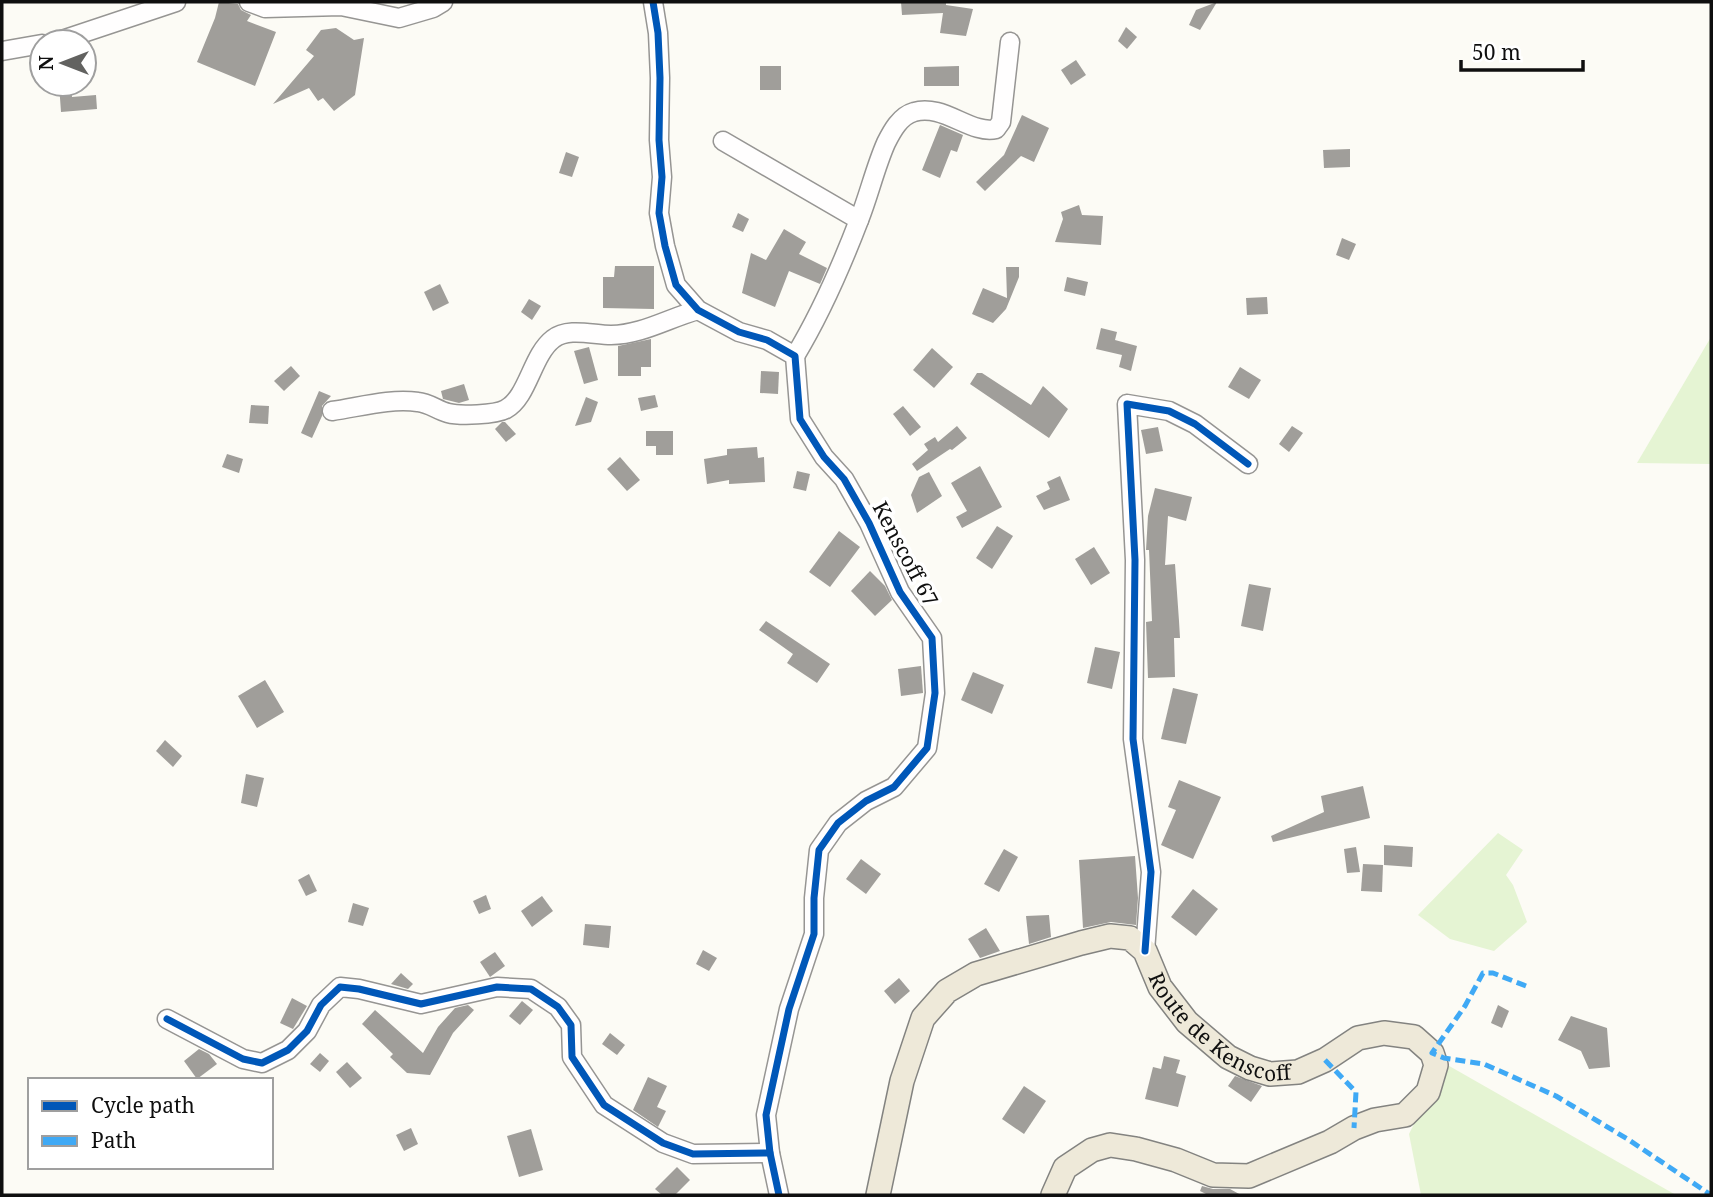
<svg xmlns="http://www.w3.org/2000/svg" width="1713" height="1197" font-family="'Noto Serif',serif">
<rect width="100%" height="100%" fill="#fcfbf5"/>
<g fill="#e5f4d3">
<path d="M1711 337V464L1637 463Z"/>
<path d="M1498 833 1523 850 1506 875 1513 885 1527 922 1494 951 1450 939 1418 915Z"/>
<path d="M1444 1063 1676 1195H1421L1409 1134Z"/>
</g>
<g fill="#a09e9a">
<path d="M219 2 238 4 241 10 251 15 247 21 276 32 255 86 197 62 215 18Z"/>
<path d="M901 2H946V5L973 9 966 36 940 33 943 13 902 15Z"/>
<path d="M1217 2 1200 30 1189 25 1196 10Z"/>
<path d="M1126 27 1137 37 1127 49 1118 41Z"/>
<path d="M336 28 354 40 364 38 355 95 334 111 323 98 318 101 309 88 273 104 314 56 306 50 321 30Z"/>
<path d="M1076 60 1086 75 1071 85 1061 70Z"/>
<rect x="760" y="66" width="21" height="24"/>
<path d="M959 66V86H924V67Z"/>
<path d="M59 84H71L72 97 96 95 97 109 61 112Z"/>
<path d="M1022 115 1049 128 1034 162 1021 156 985 191 976 182 1004 155Z"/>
<path d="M940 125 963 135 957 152 951 150 940 178 922 170Z"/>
<path d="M1350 149V167L1324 168 1323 150Z"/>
<path d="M566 152 579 157 572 177 559 173Z"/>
<path d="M1079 205 1082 215 1103 216 1101 245 1055 242 1063 219 1061 212Z"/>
<path d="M738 213 749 219 743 232 732 227Z"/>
<path d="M784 229 806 242 799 254 827 268 820 284 789 271 775 307 742 293 751 253 766 260Z"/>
<path d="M1342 238 1356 244 1349 260 1336 255Z"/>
<path d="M615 266H654V309L603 308V277H614Z"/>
<path d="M1006 267H1019V277L1006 309 993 323 972 314 983 288 1007 298Z"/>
<path d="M1067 277 1088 282 1085 296 1064 291Z"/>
<path d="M440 284 449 303 433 311 424 292Z"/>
<path d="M1267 297 1268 314 1247 315 1246 298Z"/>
<path d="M529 299 541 306 532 320 521 312Z"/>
<path d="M1101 328 1117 332 1115 340 1137 346 1131 371 1119 367 1122 355 1096 349Z"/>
<path d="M651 339V367H641V376H618V346Z"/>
<path d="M589 347 598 380 584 384 574 351Z"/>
<path d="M932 348 953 367 934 388 913 370Z"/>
<path d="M291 366 300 376 284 391 274 381Z"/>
<path d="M1240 367 1261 380 1249 399 1228 387Z"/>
<path d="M761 371 779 372 778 394 760 393Z"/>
<path d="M977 373H982L1031 405 1043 386 1068 409 1049 438 970 384Z"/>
<path d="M464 384 469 400 459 403 443 399 441 391Z"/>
<path d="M319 391 331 396 322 406V416L312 438 301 433Z"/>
<path d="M655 395 658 407 641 411 638 398Z"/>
<path d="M586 397 598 402 591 422 575 426Z"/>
<path d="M251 405 269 406 268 424 249 423Z"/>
<path d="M903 406 921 427 910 436 893 414Z"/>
<path d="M502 422H505L516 434 506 442 495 429Z"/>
<path d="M957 426 967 438 952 450 950 449 917 471 912 464 928 450 924 444 935 437 938 442Z"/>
<path d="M1292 426 1303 433 1289 452 1279 444Z"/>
<path d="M1158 427 1163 451 1146 454 1141 430Z"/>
<path d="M646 431H673V455H656V446H646Z"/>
<path d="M757 447 758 458 764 457 765 482 729 484V480L707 484 704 459 727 455V449Z"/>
<path d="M227 454 243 459 239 473 222 467Z"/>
<path d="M620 457 640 480 627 491 607 469Z"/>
<path d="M980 466 1002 507 962 528 956 517 967 511 951 483Z"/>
<path d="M797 471 810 474 806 491 793 488Z"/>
<path d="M929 472 942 496 917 513 911 495 919 477Z"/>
<path d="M1060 476 1070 500 1044 510 1036 496 1050 489 1047 482Z"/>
<path d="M1155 488 1192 497 1186 521 1168 516 1165 565 1175 564 1179 621 1180 638H1174L1175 677 1148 678 1146 622 1152 621 1149 550H1146L1148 516Z"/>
<path d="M997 526 1013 536 992 569 976 558Z"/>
<path d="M839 531 860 547 830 587 809 572Z"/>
<path d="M1094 547 1110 573 1091 585 1075 559Z"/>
<path d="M870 571 885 586 892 600 875 616 851 591Z"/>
<path d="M1249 584 1271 588 1263 631 1241 626Z"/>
<path d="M766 621 830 664 817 683 787 663 793 654 759 630Z"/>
<path d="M1095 647 1120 652 1112 689 1087 683Z"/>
<path d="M921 666 923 693 901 696 898 669Z"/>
<path d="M973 672 1004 685 992 714 961 700Z"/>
<path d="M265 680 284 712 257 728 238 696Z"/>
<path d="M1173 688 1198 694 1186 744 1161 739Z"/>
<path d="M165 740 182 756 173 767 156 751Z"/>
<path d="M246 774 264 778 257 807 241 803Z"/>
<path d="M1179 780 1221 797 1193 859 1161 845 1176 810 1168 807Z"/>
<path d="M1363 786 1370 818 1273 842 1271 836 1324 812 1321 796Z"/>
<path d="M1384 845 1413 847 1412 867 1384 865Z"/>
<path d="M1356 847 1360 872 1347 873 1344 849Z"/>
<path d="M1004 849 1018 857 999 892 984 884Z"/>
<path d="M1135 856 1138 898 1136 925 1111 922 1083 928 1079 860Z"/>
<path d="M861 859 881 874 866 894 846 879Z"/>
<path d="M1363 864 1383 865 1382 892 1361 891Z"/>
<path d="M309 874 317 891 306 896 298 880Z"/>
<path d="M1193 889 1218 909 1196 936 1171 917Z"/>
<path d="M486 895 491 909 479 914 473 901Z"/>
<path d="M542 896 553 911 532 927 521 911Z"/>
<path d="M353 903 369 908 363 926 348 922Z"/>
<path d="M1049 915 1051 937 1029 944 1026 916Z"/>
<path d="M585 924 611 926 609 948 583 945Z"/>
<path d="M986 928 1000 951 980 958 968 939Z"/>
<path d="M703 950 717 958 709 971 696 964Z"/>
<path d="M495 952 505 966 490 977 480 962Z"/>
<path d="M401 973 413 984 408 989 391 984Z"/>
<path d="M899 978 910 991 895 1004 884 991Z"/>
<path d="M292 998 307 1006 293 1029 280 1023Z"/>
<path d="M522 1001 533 1010 520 1025 509 1016Z"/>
<path d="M468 1005 474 1010 453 1033 430 1075 407 1073 390 1057 393 1054 362 1024 375 1010 423 1053 438 1027 455 1008Z"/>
<path d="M1498 1005 1509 1011 1502 1028 1491 1023Z"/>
<path d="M1571 1016 1607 1028 1610 1067 1589 1069 1581 1051 1558 1040Z"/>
<path d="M610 1033 625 1045 617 1055 602 1044Z"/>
<path d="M199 1049 209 1054 217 1064 197 1079 184 1061Z"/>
<path d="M320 1053 329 1061 320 1072 310 1064Z"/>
<path d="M1164 1056 1180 1060 1176 1073 1186 1076 1178 1107 1145 1099 1153 1067 1161 1069Z"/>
<path d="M347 1062 362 1078 350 1088 336 1072Z"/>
<path d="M1235 1076 1262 1086 1251 1102 1228 1086Z"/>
<path d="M648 1077 667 1086 657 1107 666 1111 658 1127 633 1110Z"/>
<path d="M1024 1086 1046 1101 1024 1134 1002 1119Z"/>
<path d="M411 1128 418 1144 404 1151 396 1135Z"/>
<path d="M531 1129 543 1170 519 1177 507 1136Z"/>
<path d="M677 1167 690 1180 675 1195H662L655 1189Z"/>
<path d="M1202 1186 1213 1189H1230L1241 1195H1208L1200 1191Z"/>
</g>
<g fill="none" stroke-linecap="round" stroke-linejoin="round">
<defs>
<g id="minor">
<path d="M249 2 265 8 341 6 399 18 433 8 443 2"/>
<path d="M653 2 658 33 660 78 659 140 662 177 659 213 665 246 676 285 698 310 739 332 767 340 795 356 800 419 824 457 844 479 869 523 900 592 932 638 935 693 927 748 894 787 866 801 838 823 819 850 814 898V934L789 1009 766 1115 770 1153 779 1195"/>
<path d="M56 42 176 2"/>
<path d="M2 51 42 44"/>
<path d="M723 141 859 220"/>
<path d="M795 356C821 313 841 267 859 220 869 195 875 168 886 143 892 131 900 116 914 112 943 103 971 135 996 129L1001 122 1010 42"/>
<path d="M332 411C360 407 390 398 418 402 429 403 437 410 448 413 459 416 496 415 506 409 528 397 532 355 553 339 568 327 593 335 611 335 641 335 669 318 698 310"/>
<path d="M1145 951 1151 872 1133 739 1135 560 1127 404 1169 411 1195 424 1248 464"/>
<path d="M167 1019 243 1059 262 1063 288 1050 307 1031 321 1005 340 987 359 989 421 1004 497 987 531 989 558 1007 571 1025 572 1057 604 1105 663 1143 693 1154 770 1153"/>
</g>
<g id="major">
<path id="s1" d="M878 1195 902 1081 923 1018 947 991 976 974 1081 943 1110 936 1130 938 1145 951 1160 987 1187 1022 1228 1057 1250 1068 1270 1074 1298 1072 1325 1060 1358 1038 1384 1033 1414 1037 1432 1053 1436 1065 1428 1092 1405 1115 1375 1120 1354 1128 1330 1142 1249 1176 1213 1175 1176 1160 1136 1149 1110 1145 1092 1150 1065 1168 1053 1195"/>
</g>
</defs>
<use href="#minor" stroke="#969593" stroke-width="21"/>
<use href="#major" stroke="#838380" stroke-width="26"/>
<use href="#minor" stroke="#fffefe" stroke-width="18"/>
<use href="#major" stroke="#eee9d9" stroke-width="23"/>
<g stroke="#3fa9f5" stroke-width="5" stroke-dasharray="10 5" stroke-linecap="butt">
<path d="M1526 986 1493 973H1483L1465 1006 1432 1053 1444 1058 1484 1064 1556 1096 1629 1140 1711 1195"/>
<path d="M1325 1060 1356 1092 1354 1128"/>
</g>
<defs>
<g id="cycleway">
<path d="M653 2 658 33 660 78 659 140 662 177 659 213 665 246 676 285 698 310 739 332 767 340 795 356 800 419 824 457 844 479 869 523 900 592 932 638 935 693 927 748 894 787 866 801 838 823 819 850 814 898V934L789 1009 766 1115 770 1153 779 1195"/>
<path d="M1145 951 1151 872 1133 739 1135 560 1127 404 1169 411 1195 424 1248 464"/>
<path d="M167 1019 243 1059 262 1063 288 1050 307 1031 321 1005 340 987 359 989 421 1004 497 987 531 989 558 1007 571 1025 572 1057 604 1105 663 1143 693 1154 770 1153"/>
</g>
</defs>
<use href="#cycleway" stroke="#fff" stroke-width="11"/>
<use href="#cycleway" stroke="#0057b8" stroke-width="7"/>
</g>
<g text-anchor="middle" stroke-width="7" stroke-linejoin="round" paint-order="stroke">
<g font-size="21" fill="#0f0f0f" stroke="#fff">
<text transform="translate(905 554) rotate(62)" y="7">Kenscoff 67</text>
<text dy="7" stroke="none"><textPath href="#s1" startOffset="546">Route de Kenscoff</textPath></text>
</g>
</g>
<rect width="1713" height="1197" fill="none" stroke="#0f0f0f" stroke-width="7"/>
<rect x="28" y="1078" width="245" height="91" fill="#ffffff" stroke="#9f9f9f" stroke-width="2"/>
<rect x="42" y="1101" width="35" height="10" fill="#0057b8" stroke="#9f9f9f" stroke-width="2"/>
<text x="91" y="1113" font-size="21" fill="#0f0f0f">Cycle path</text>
<rect x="42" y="1136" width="35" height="10" fill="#3fa9f5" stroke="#9f9f9f" stroke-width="2"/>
<text x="91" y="1148" font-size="21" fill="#0f0f0f">Path</text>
<g transform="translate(63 63) rotate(270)"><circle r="33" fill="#ffffff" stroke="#9f9f9f" stroke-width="2"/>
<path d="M0-5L12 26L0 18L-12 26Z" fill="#626260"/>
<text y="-10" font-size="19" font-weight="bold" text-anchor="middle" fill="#0f0f0f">N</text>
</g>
<path d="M1461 60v10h122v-10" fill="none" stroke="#0f0f0f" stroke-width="3.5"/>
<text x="1472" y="60" font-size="21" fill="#0f0f0f" stroke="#ffffff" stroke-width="5" paint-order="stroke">50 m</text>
</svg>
